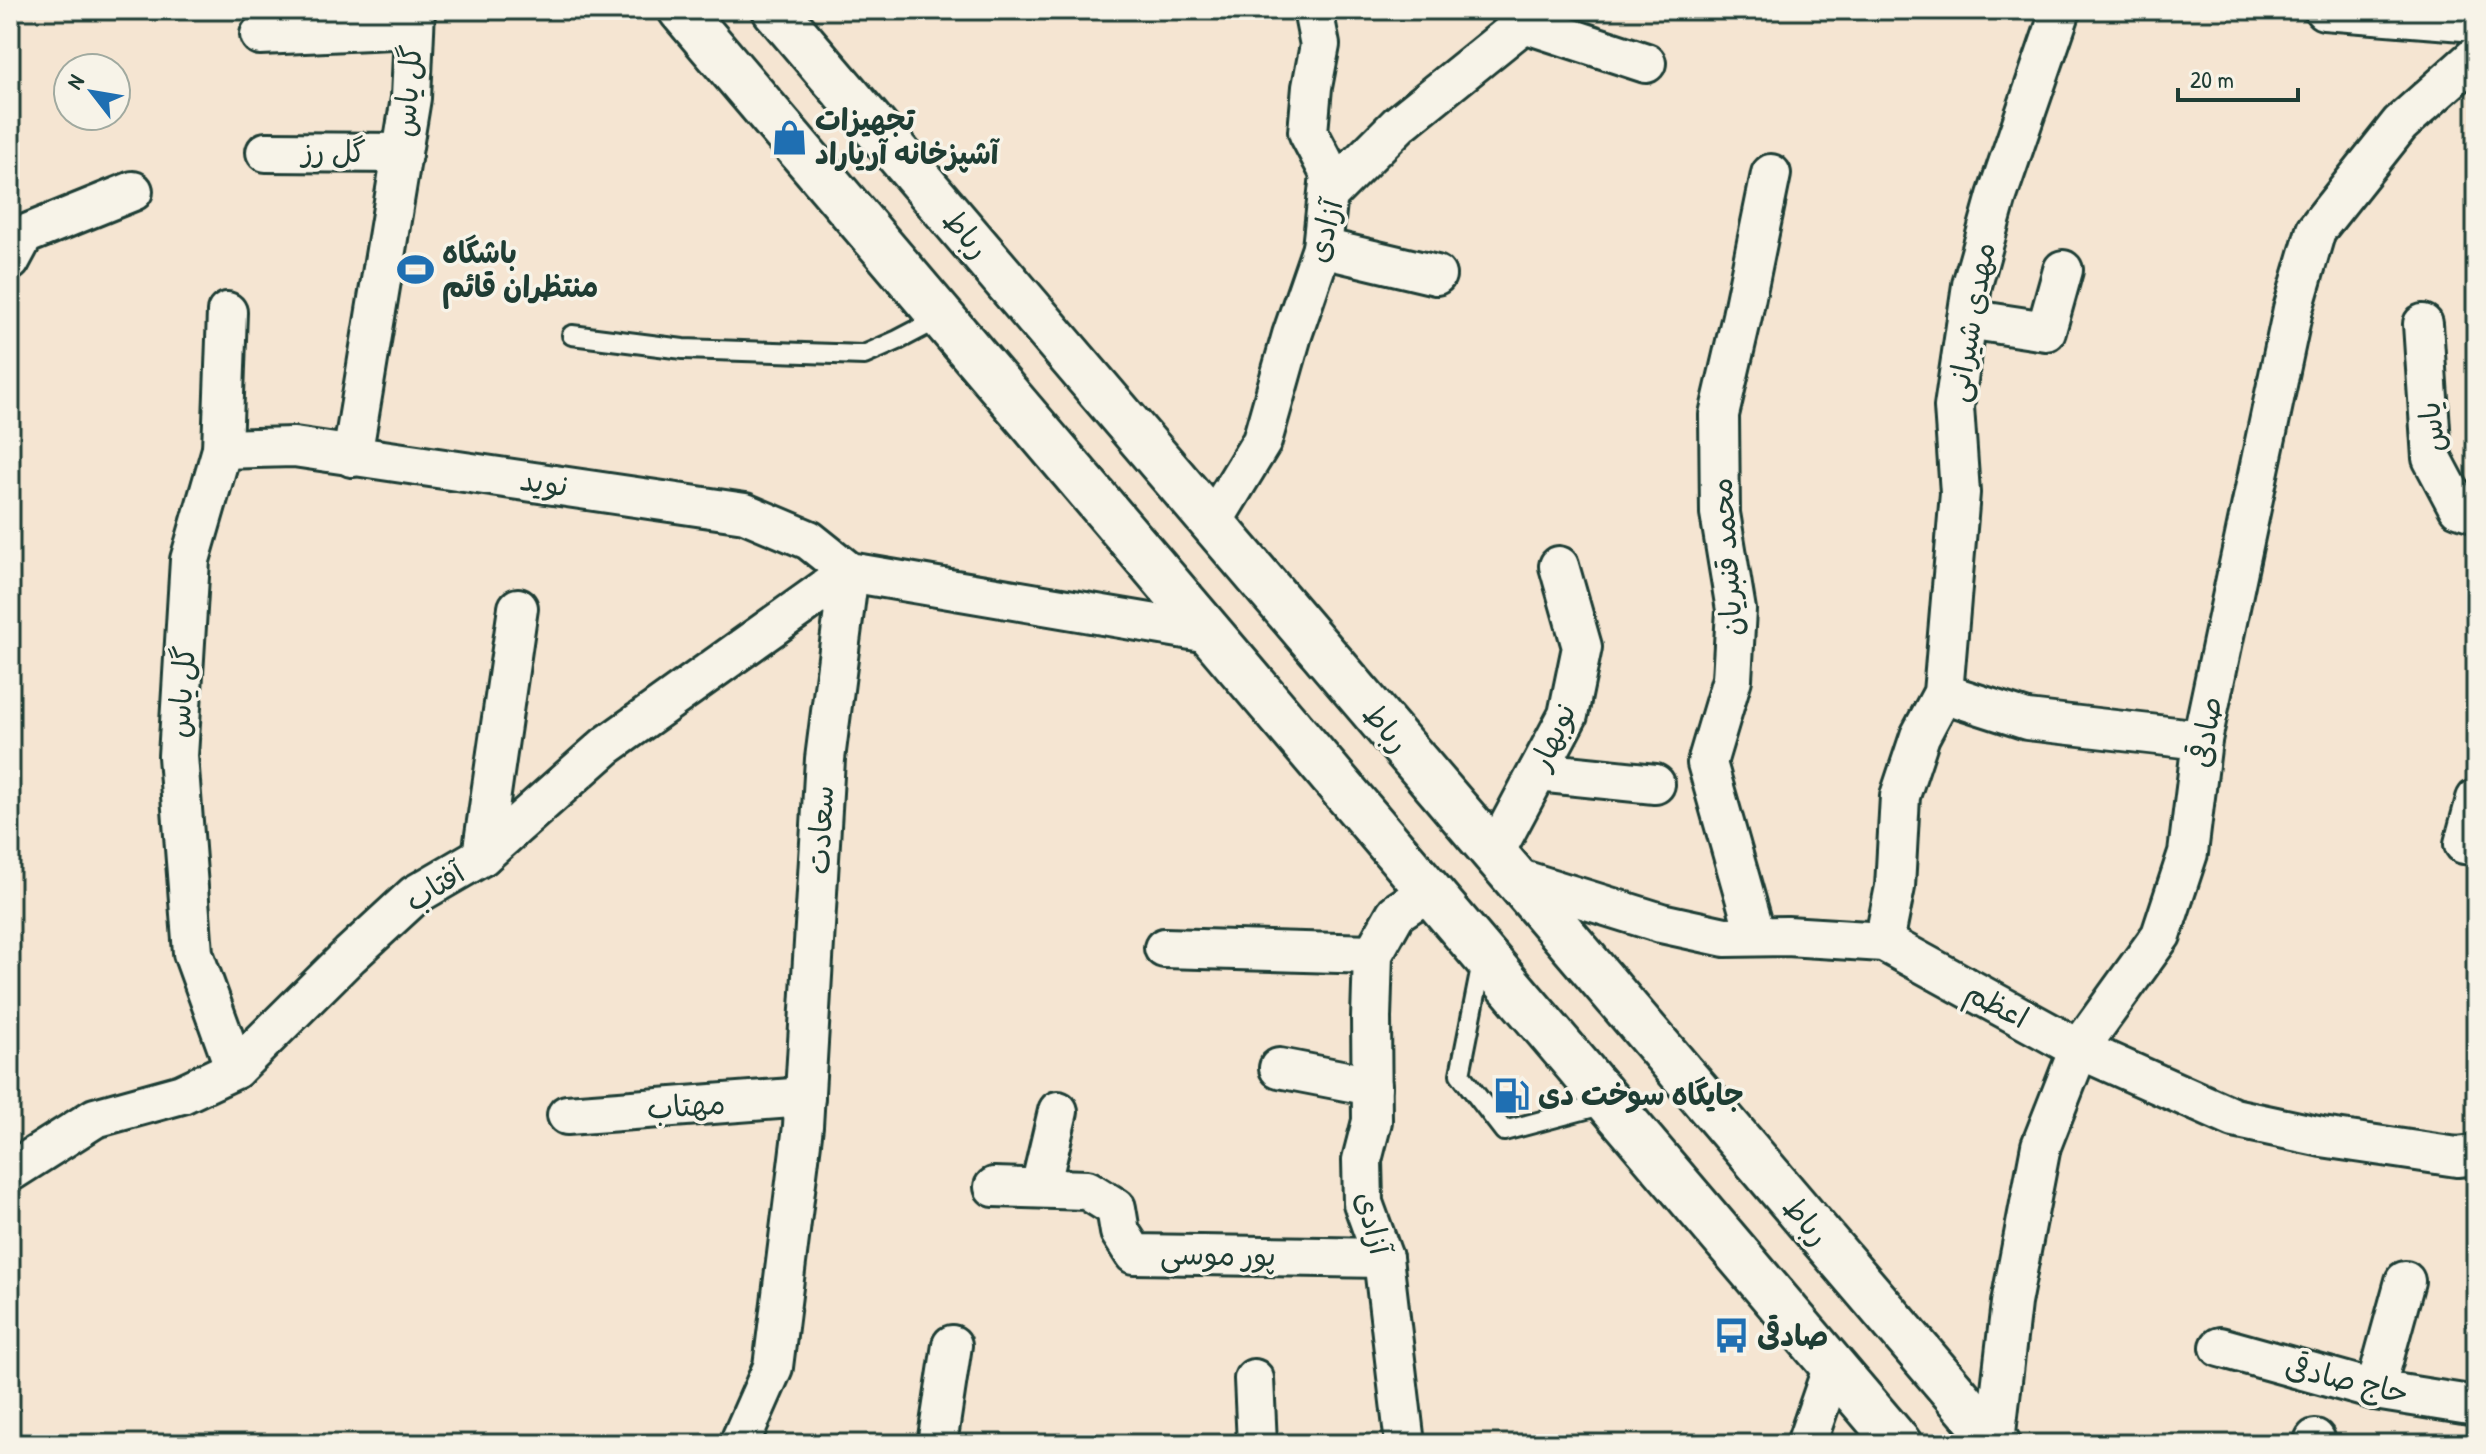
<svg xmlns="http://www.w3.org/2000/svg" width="2486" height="1454" font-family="'Patrick Hand','Playpen Sans Arabic',sans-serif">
<rect width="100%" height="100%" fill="#f5e5d2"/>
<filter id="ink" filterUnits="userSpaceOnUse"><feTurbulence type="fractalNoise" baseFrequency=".0125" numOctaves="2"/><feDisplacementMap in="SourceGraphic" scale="16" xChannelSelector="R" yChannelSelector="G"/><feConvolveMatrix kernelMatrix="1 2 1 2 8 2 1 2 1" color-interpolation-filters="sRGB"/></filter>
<g filter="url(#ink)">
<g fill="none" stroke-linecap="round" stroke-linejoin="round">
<defs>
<g id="lane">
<path d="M572 335 683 349 864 355 898 340 942 317"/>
<path d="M1483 958 1460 1074 1504 1131 1609 1103"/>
</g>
<g id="street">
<path d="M1512 10 1524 23 1646 63"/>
<path d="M2324 10 2476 22"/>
<path d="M260 35 414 28"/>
<path d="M266 152 402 153"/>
<path d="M1329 194 1399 124 1540 10"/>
<path d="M1322 248 1436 275"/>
<path d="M10 261 24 235 133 191"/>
<path d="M227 312 222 449 190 560 178 756 193 953 235 1069"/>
<path d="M1967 319 2046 331 2063 270"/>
<path d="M2423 324 2432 458 2458 507 2476 513"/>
<path d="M222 449 294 447 745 513 809 540 849 572 1209 633"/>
<path d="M352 457 411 98 415 10"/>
<path d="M1212 523 1262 441 1292 335 1322 248 1330 174 1308 132 1312 87 1320 45 1313 10"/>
<path d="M1943 693 2027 720 2202 740"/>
<path d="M1538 772 1655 784"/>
<path d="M2476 799 2464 844 2476 845"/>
<path d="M1494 854 1568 715 1582 647 1559 566"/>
<path d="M482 856 518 608"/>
<path d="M1513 877 1661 923 1725 937 1787 936 1884 942 2079 1049 2234 1118 2322 1137 2457 1157 2476 1155"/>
<path d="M1756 936 1707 763 1732 679 1736 610 1720 513 1719 415 1742 316 1771 174"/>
<path d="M1884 942 1895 887 1900 796 1920 736 1943 693 1960 493 1954 407 1972 285 1997 196 2061 10"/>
<path d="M1164 948 1373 954"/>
<path d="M1279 1068 1372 1086"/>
<path d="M567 1115 805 1097"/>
<path d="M10 1172 95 1118 182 1094 235 1069 350 955 415 895 482 856 606 746 849 572"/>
<path d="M994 1187 1087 1190 1116 1208 1120 1232 1134 1254 1383 1258"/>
<path d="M1040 1188 1058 1111"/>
<path d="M2220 1347 2375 1390 2476 1406"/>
<path d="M1254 1379 1257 1444"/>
<path d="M2375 1390 2405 1281"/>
<path d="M1995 1441 2011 1303 2041 1146 2079 1049 2161 935 2188 853 2202 740 2293 309 2316 230 2400 124 2476 56"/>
<path d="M739 1444 773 1367 803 1126 825 759 849 572"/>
<path d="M937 1444 952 1345"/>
<path d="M1405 1444 1383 1258 1363 1203 1362 1160 1372 1121 1371 1018 1373 954 1396 913 1429 891"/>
<path d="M1806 1444 1833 1366"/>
<path d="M2313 1444 2315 1439"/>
</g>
<g id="secondary">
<path d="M681 10 1899 1444"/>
<path d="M775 10 1998 1444"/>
</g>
</defs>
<use href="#lane" stroke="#1f3d34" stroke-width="24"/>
<use href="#street" stroke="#1f3d34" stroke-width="44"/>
<use href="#secondary" stroke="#1f3d34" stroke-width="50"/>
<use href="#lane" stroke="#f7f3e8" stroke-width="18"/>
<use href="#street" stroke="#f7f3e8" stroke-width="38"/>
<use href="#secondary" stroke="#f7f3e8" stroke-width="44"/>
</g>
</g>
<defs>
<symbol id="shop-bare" viewBox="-9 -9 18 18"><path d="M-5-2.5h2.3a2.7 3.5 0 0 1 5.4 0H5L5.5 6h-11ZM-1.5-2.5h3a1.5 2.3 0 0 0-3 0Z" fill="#1f6fb2" stroke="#f7f3e8" stroke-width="2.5" paint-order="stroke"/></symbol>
<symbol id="stadium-bare" viewBox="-9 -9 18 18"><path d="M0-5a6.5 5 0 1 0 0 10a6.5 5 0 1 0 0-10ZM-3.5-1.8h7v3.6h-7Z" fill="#1f6fb2" stroke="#f7f3e8" stroke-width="2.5" paint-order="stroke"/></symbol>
<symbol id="fuel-bare" viewBox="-9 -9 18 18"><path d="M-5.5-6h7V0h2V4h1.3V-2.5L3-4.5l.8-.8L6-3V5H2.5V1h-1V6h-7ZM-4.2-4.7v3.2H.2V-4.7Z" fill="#1f6fb2" stroke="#f7f3e8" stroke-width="2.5" paint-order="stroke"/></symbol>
<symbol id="bus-bare" viewBox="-9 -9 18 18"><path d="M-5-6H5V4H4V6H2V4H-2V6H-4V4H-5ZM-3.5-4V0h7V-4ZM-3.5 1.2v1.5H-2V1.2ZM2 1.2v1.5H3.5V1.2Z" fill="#1f6fb2" stroke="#f7f3e8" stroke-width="2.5" paint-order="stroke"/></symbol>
</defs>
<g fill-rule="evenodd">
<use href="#shop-bare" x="764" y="112" width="51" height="51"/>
<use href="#stadium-bare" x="390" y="244" width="51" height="51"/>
<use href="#fuel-bare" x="1486" y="1070" width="51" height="51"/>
<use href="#bus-bare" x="1706" y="1310" width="51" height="51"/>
</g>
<g text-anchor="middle" stroke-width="7" stroke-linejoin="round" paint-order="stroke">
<g font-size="30" fill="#1f3d34" stroke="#f7f3e8">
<text transform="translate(408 91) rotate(-85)" y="10">گل یاس</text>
<text x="334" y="162">گل رز</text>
<text transform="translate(1325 231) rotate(-75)" y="10">آزادی</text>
<text transform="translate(966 234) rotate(50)" y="10">رباط</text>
<text transform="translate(1971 322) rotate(-80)" y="10">مهدی شیرانی</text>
<text transform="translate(2432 427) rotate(-97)" y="10">یاس</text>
<text transform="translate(544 483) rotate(8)" y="10">نوید</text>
<text transform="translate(1727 557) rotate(-94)" y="10">محمد قنبریان</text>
<text transform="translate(182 692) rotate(-86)" y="10">گل یاس</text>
<text transform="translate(1386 728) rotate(50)" y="10">رباط</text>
<text transform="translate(2206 732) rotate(-80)" y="10">صادقی</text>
<text transform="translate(1553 737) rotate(-66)" y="10">نوبهار</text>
<text transform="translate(821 830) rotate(-87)" y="10">سعادت</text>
<text transform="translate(435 887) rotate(-33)" y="10">آفتاب</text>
<text transform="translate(1997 1005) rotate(28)" y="10">اعظم</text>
<text transform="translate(686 1106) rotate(-4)" y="10">مهتاب</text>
<text transform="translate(1806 1221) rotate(50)" y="10">رباط</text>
<text transform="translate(1373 1223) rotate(76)" y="10">آزادی</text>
<text transform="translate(1218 1255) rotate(1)" y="10">پور موسی</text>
<text transform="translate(2347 1380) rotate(13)" y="10">حاج صادقی</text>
</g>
<g font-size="30" font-weight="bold" fill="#1f3d34" stroke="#f7f3e8" text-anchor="start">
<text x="815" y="130">تجهیزات<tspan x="815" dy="34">آشپزخانه آریاراد</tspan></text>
<text x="442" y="263">باشگاه<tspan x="442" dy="34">منتظران قائم</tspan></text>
<text x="1538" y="1105">جایگاه سوخت دی</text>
<text x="1757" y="1346">صادقی</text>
</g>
</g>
<rect width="2486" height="1454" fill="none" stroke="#f7f3e8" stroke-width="40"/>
<rect x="20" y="20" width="2446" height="1414" fill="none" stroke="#1f3d34" stroke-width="3" filter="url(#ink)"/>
<g transform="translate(92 92) rotate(301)"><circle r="38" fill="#f7f3e8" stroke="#a1aaa0" stroke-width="2"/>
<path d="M0-6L14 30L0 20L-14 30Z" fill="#1f6fb2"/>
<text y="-12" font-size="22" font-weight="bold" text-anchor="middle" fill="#1f3d34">N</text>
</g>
<path d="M2178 88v12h120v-12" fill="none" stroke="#1f3d34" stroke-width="4"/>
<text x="2190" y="88" font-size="24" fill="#1f3d34" stroke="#f7f3e8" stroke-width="6" paint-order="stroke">20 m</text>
</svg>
